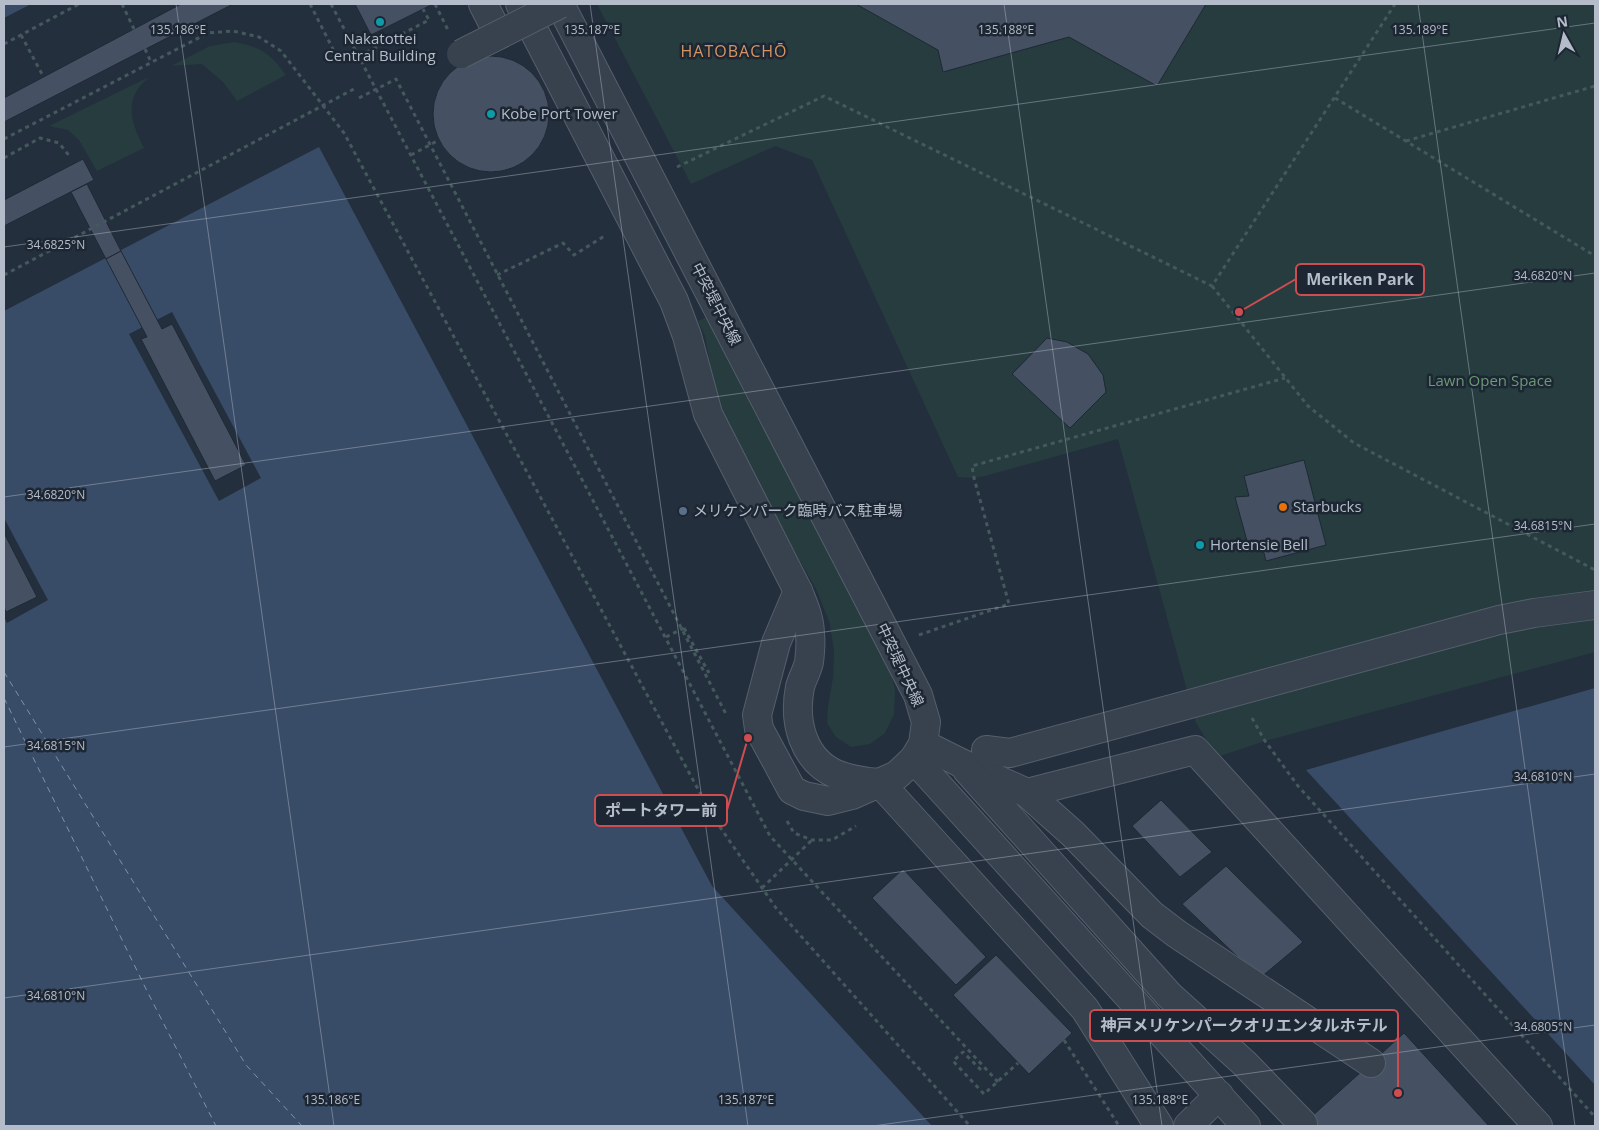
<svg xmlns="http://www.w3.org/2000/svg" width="1599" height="1130" font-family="'Open Sans','Noto Sans JP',sans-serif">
<rect width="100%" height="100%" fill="#242f3e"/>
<g fill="#263c3f">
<path d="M597 4H1595V652L1265 741 1217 757 1196 723 1118 439 985 476 974 478 958 477 812 160 775 146 691 184Z"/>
<path d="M235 42C262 48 269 52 286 75L237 101 223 82 202 64 171 66 210 46Z"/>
<path d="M149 77C145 81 139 86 136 92 126 111 135 130 144 148L97 171 79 140 68 130 49 126Z"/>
<path d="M707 317 888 664 895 689 894 714 885 733 870 744 851 747 836 737 827 723 828 706 833 678 834 651 830 624 817 591 730 437 718 406 705 336 698 321Z"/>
</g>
<g fill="#394c67">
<path d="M4 4H31L4 18Z"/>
<path d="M319 147 712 886 932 1126H4V311Z"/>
<path d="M1595 688V1085L1306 770Z"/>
</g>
<g fill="#242f3e">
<path d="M172 312 261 478 219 501 129 334Z"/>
<path d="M4 518 48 600 7 623 4 617Z"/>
</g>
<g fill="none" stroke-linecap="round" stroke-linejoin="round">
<g stroke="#7c92b1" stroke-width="1" stroke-dasharray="6 5" stroke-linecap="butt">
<path d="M4 672 246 1065 302 1126"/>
<path d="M4 698 146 989 216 1126"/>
</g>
</g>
<g fill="#455162" stroke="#1f2835">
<path d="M181 4H233L4 122V98Z"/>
<path d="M355 4H433L371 35Z"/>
<path d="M856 4H1206L1157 86 1069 37 943 72 938 50Z"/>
<circle cx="491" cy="114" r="58"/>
<path d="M83 159 94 180 4 226V200Z"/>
<path d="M87 184 121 251 106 259 71 192Z"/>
<path d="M121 251 162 329 172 324 246 465 215 481 141 339 147 337 106 259Z"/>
<path d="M1047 338 1067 342 1088 354 1103 375 1106 392 1070 428 1012 374Z"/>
<path d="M1304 460 1326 545 1266 561 1261 541H1247L1235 497 1249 496 1244 476Z"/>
<path d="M4 533 37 597 6 612 4 607Z"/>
<path d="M1161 800 1212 852 1180 877 1132 826Z"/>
<path d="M1226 866 1303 942 1260 978 1182 904Z"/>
<path d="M903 869 986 957 956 985 872 898Z"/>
<path d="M996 955 1072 1033 1029 1074 953 995Z"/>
<path d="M1404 1033 1489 1126H1301L1371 1063Z"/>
</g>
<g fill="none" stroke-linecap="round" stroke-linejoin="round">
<defs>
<g id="minor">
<path d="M483 4 499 35"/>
<path d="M520 4 674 301 687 336 708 414 798 591C804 606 810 619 810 635 811 643 810 654 809 662 807 671 802 679 800 687 793 722 803 761 838 775 852 780 865 782 880 783"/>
<path d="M560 4 918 695 926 722 923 744 914 759 897 775 852 795 828 801 804 796 792 790 759 729 757 715 776 643 798 591"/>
<path d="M923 744 961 763 1027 793 1073 834 1152 915 1177 934 1371 1063"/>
<path d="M986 750 1010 753 1499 620 1534 613 1595 605"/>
<path d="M914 759 1246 1126"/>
<path d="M967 770 1169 995 1244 1063 1303 1124"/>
<path d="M880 783 1085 1009 1159 1126"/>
<path d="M1027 793 1195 750 1538 1126"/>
<path d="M1188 1126 1219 1095"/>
</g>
</defs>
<use href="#minor" stroke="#565f6c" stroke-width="30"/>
<g stroke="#44595c" stroke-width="3" stroke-dasharray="4 4" stroke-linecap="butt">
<path d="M122 4 134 29"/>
<path d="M310 4 336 55"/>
<path d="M435 4 448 30"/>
<path d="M21 35 42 74"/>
<path d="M4 44 79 4"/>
<path d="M145 49 151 62"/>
<path d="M359 56 429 20 423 9"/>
<path d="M359 98 396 79 727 716"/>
<path d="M1335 98 1595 256"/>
<path d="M4 139 208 33 233 31 259 37 281 51 344 133 713 817 776 908 970 1126"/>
<path d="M1406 141 1595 86"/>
<path d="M4 158 40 138 59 143 71 158"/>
<path d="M677 167 824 96 1212 286 1395 4"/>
<path d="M4 275 354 89"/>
<path d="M497 275 563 243 574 255 606 235"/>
<path d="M1212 286 1308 406 1354 443 1595 570"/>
<path d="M684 628 709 673"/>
<path d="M919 635 1009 604 974 478 972 466 1285 378"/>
<path d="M1252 718 1265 741 1298 786 1595 1117"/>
<path d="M787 821 794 833 812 840H832L856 826"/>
<path d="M762 888 812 840"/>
<path d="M1064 1040 1119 1126"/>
<path d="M981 1070 963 1052 953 1061 984 1094 1018 1063"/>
</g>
<use href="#minor" stroke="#38414e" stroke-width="28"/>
<defs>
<path id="minor-bridge" d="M461 54 560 4"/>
</defs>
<use href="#minor-bridge" stroke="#565f6c" stroke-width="30" stroke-linecap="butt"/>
<g stroke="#44595c" stroke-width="3" stroke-dasharray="4 4" stroke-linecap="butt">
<path d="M331 4 770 836 998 1082"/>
<path d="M411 155 439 140"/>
<path d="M666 637 684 628"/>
</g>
<use href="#minor-bridge" stroke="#38414e" stroke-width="28"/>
</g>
<path fill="none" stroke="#b4bcc9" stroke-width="1" stroke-opacity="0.45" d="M176 4 334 1126M590 4 748 1126M1004 4 1162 1126M1418 4 1575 1126M4 247 1595 23M4 497 1595 273M4 747 1595 524M4 998 1595 774M873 1126 1595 1025"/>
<g fill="#0f9aa8" stroke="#1d2633" stroke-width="2">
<circle cx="380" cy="22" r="5"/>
<circle cx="491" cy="114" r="5"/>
<circle cx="1200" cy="545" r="5"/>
</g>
<circle fill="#e8710a" stroke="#1d2633" stroke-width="2" cx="1283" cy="507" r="5"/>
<circle fill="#5c6f8a" stroke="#1d2633" stroke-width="2" cx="683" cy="511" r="5"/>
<g text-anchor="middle" stroke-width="5" stroke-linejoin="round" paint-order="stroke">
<g font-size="15" fill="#b4bcc9" stroke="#1d2633" text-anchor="start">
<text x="380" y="44" text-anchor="middle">Nakatottei<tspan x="380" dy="17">Central Building</tspan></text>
<text x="501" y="119">Kobe Port Tower</text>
<text x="1293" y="512">Starbucks</text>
<text x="693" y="516">メリケンパーク臨時バス駐車場</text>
<text x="1210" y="550">Hortensie Bell</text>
</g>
<g font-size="15" fill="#b4bcc9" stroke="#1d2633">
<text transform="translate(716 304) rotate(63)" y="5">中突堤中央線</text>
<text transform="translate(900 665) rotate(65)" y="5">中突堤中央線</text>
</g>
<g font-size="15" fill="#6b9a76" stroke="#1d2633">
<text x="1490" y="386">Lawn Open Space</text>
</g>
<g font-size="16" letter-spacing="1" fill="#d59563" stroke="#1d2633">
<text x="734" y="57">HATOBACHŌ</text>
</g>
</g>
<g font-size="12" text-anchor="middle" fill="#b4bcc9" stroke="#1d2633" stroke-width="5" stroke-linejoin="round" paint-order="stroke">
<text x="178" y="34">135.186°E</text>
<text x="592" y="34">135.187°E</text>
<text x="1006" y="34">135.188°E</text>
<text x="1420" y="34">135.189°E</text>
<text x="56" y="249">34.6825°N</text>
<text x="1543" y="280">34.6820°N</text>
<text x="56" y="499">34.6820°N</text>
<text x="1543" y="530">34.6815°N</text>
<text x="56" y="750">34.6815°N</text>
<text x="1543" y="781">34.6810°N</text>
<text x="56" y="1000">34.6810°N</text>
<text x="1543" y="1031">34.6805°N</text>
<text x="332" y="1104">135.186°E</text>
<text x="746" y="1104">135.187°E</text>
<text x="1160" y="1104">135.188°E</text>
</g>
<path fill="none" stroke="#ce4d50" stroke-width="2" d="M1239 312L1296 279M748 738L727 810M1398 1093L1398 1025"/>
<g fill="#ce4d50" stroke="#1d2633" stroke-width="2">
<circle cx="1239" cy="312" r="5"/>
<circle cx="748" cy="738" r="5"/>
<circle cx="1398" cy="1093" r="5"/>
</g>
<g fill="#1d2633" stroke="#ce4d50" stroke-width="2">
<rect x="1296" y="264" width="128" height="31" rx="5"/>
<rect x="595" y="795" width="132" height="31" rx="5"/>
<rect x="1090" y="1010" width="308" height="31" rx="5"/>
</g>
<g font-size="16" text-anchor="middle" font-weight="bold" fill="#b4bcc9">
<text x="1360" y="285">Meriken Park</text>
<text x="661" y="816">ポートタワー前</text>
<text x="1244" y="1031">神戸メリケンパークオリエンタルホテル</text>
</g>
<rect width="1599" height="1130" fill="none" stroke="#b4bcc9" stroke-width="10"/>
<g transform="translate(1564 35) rotate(352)" stroke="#1d2633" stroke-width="4" paint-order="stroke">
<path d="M0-4L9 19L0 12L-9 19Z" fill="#b4bcc9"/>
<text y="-8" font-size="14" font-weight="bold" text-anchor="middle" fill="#b4bcc9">N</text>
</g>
</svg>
